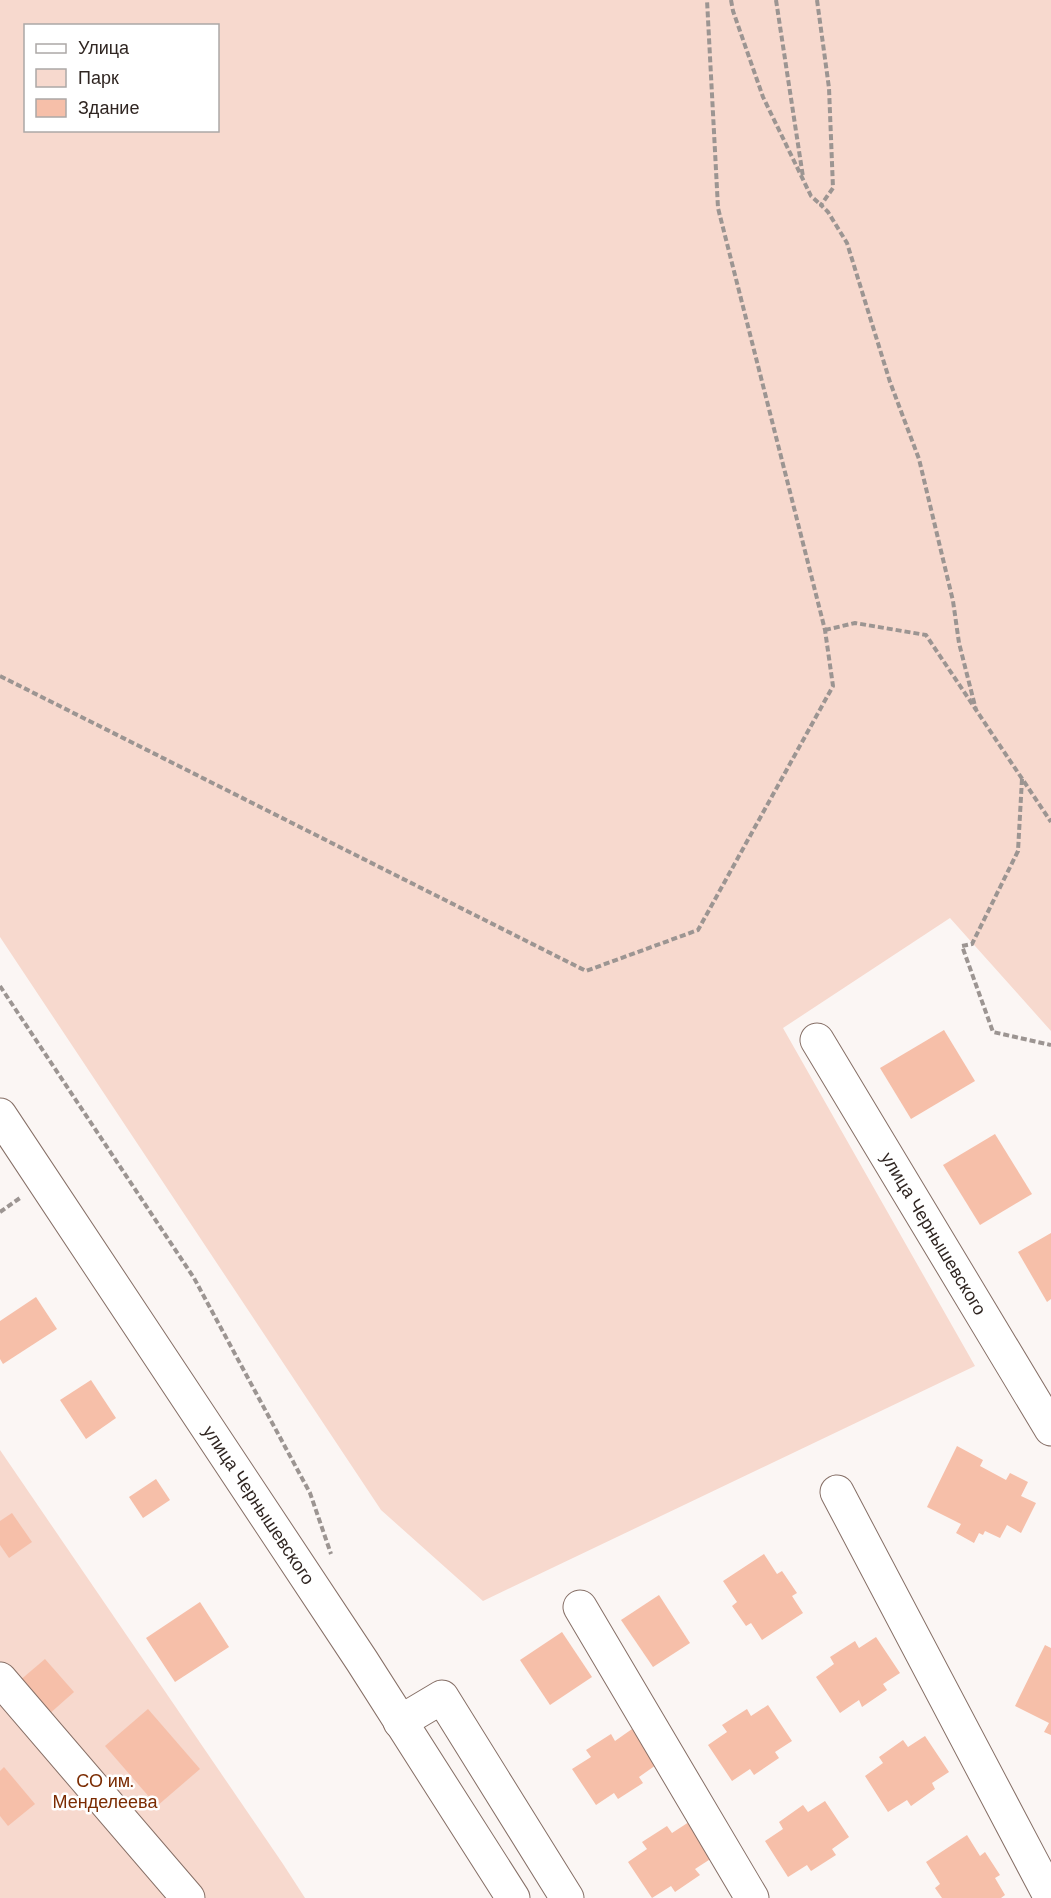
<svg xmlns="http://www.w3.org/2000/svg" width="1051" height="1898" font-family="'DM Sans',sans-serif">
<rect width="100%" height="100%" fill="#fbf6f4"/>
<g fill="#f7d9ce" fill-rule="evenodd">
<path d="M0 0H1051V1031L950 918 783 1028 975 1366 483 1601 381 1510 0 937ZM26 26H218V130H26Z"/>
<path d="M0 1450 283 1864 305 1898H0Z"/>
</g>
<g fill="#f6bfa9">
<path d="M944 1030 975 1081 911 1119 880 1068Z"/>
<path d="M995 1134 1032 1194 980 1225 943 1165Z"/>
<path d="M1051 1233V1299L1047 1302 1018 1252Z"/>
<path d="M36 1297 57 1329 3 1364 0 1359V1321Z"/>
<path d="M91 1380 116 1418 86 1439 60 1400Z"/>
<path d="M957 1446 983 1460 980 1466 1006 1480 1010 1473 1028 1482 1021 1496 1036 1503 1021 1533 1007 1525 1000 1538 985 1531 983 1535 979 1533 974 1543 956 1533 961 1524 927 1507Z"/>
<path d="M156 1479 170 1500 143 1518 129 1497Z"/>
<path d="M12 1513 32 1542 9 1558 0 1545V1521Z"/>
<path d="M764 1554 777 1574 782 1571 797 1593 792 1596 803 1613 762 1640 751 1623 746 1626 732 1606 737 1602 723 1581Z"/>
<path d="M659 1595 690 1643 653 1667 621 1620Z"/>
<path d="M200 1602 229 1647 175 1682 146 1638Z"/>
<path d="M562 1632 592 1677 550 1705 520 1660Z"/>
<path d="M876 1637 900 1673 883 1684 887 1690 862 1707 859 1700 840 1713 816 1677 834 1664 830 1657 855 1641 859 1648Z"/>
<path d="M1045 1645 1051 1648V1735L1044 1732 1049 1723 1015 1706Z"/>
<path d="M45 1659 74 1692 48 1715 18 1682Z"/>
<path d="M768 1705 792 1741 775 1752 779 1758 754 1775 750 1769 732 1781 708 1745 727 1732 722 1725 747 1709 751 1716Z"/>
<path d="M148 1709 200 1769 157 1806 105 1746Z"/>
<path d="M632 1729 656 1765 639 1777 643 1783 618 1799 614 1793 596 1805 572 1769 591 1757 586 1750 611 1734 615 1741Z"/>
<path d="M925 1736 949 1772 932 1783 935 1789 911 1806 907 1800 888 1812 865 1776 883 1763 879 1757 903 1740 908 1747Z"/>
<path d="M4 1767 35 1804 8 1826 0 1816V1771Z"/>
<path d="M825 1801 849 1837 832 1849 836 1855 811 1871 807 1865 788 1877 765 1841 783 1829 779 1822 803 1805 808 1812Z"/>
<path d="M689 1822 712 1858 695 1869 700 1875 675 1892 671 1886 652 1898 628 1862 647 1849 642 1842 667 1826 672 1833Z"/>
<path d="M967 1835 980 1856 985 1852 1000 1875 995 1878 1005 1895 1001 1898H942L935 1888 940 1884 926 1862Z"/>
</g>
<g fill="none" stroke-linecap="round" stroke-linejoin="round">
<defs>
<g id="minor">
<path id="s1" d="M817 1040 1051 1429"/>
<path id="s2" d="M0 1115 362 1661 513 1898"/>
<path d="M837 1492 1051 1898"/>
<path d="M580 1607 752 1898"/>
<path d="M0 1679 188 1898"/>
<path d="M400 1722 442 1697 567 1898"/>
</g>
</defs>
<use href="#minor" stroke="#866f66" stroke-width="35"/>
<g stroke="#9c9592" stroke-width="4" stroke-dasharray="6 3" stroke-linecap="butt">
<path d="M731 0 733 11 763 97 811 196 821 205"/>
<path d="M776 0 803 177"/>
<path d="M817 0 829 88 833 188 821 205 828 212 847 243 890 382 919 459 953 601 959 643 976 710"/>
<path d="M825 630 855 623 926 635 1051 822"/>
<path d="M0 676 586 971 698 930 833 686 825 630 718 208 707 0"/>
<path d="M1022 779 1018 851 972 944 962 946 993 1032 1051 1045"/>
<path d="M0 986 194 1278 310 1493 331 1554"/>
<path d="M0 1212 20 1198"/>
</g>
<use href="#minor" stroke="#fff" stroke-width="33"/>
</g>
<g text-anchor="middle" stroke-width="5" stroke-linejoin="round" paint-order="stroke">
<g font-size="18" fill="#302622" stroke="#fff">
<text dy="6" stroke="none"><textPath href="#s1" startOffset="226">улица Чернышевского</textPath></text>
<text dy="6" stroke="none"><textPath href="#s2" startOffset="468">улица Чернышевского</textPath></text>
</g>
<g font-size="18" fill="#7b2c03" stroke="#fff">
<text x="105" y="1787">СО им.<tspan x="105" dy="21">Менделеева</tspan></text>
</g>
</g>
<rect x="24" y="24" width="195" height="108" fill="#ffffff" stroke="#aca8a7" stroke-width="1.5"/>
<rect x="36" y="44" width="30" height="9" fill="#ffffff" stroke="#aca8a7" stroke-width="1.5"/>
<text x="78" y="54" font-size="18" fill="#302622">Улица</text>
<rect x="36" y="69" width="30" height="18" fill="#f7d9ce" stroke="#aca8a7" stroke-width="1.5"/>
<text x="78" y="84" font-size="18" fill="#302622">Парк</text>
<rect x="36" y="99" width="30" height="18" fill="#f6bfa9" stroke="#aca8a7" stroke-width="1.5"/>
<text x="78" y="114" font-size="18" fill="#302622">Здание</text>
</svg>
